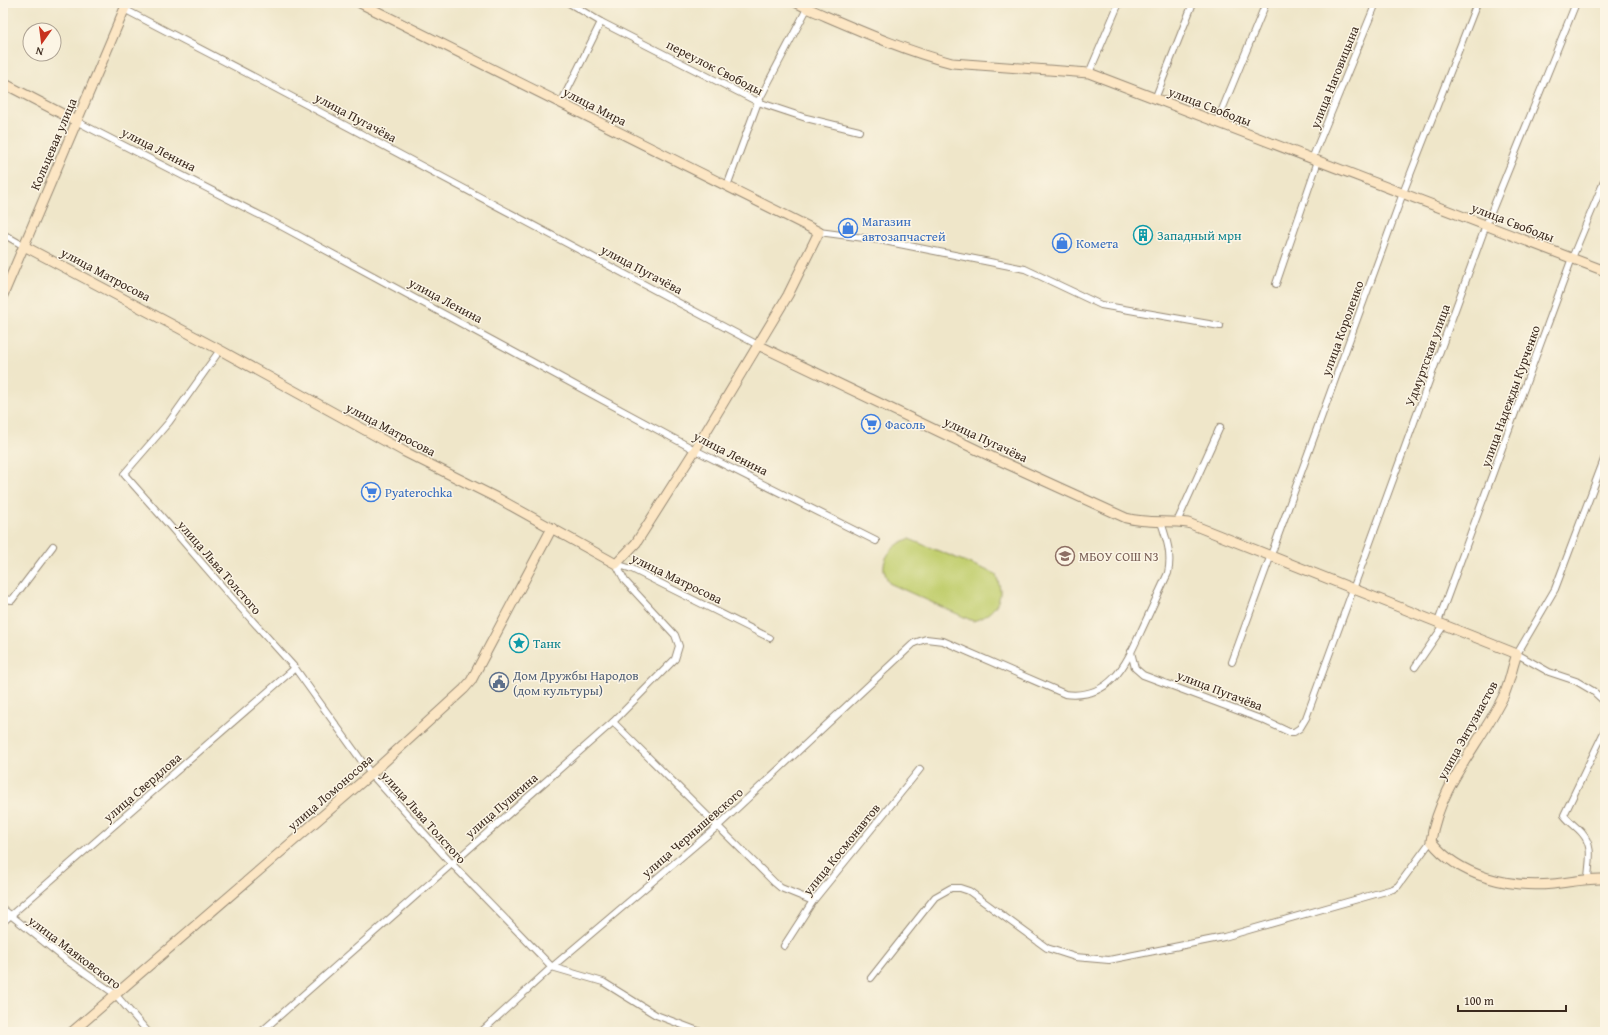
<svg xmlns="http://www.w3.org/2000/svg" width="1608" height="1035" font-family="'Gentium Book Plus',serif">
<rect width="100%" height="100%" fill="#fcf5e5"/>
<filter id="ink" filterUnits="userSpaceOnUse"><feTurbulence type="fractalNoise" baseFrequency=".025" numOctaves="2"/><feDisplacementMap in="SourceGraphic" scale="8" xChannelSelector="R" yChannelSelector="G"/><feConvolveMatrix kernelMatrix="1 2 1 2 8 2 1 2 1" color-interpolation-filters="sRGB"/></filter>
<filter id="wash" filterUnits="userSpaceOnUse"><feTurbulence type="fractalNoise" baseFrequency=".012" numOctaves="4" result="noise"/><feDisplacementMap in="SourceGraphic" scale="16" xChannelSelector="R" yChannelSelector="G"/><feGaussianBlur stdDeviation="0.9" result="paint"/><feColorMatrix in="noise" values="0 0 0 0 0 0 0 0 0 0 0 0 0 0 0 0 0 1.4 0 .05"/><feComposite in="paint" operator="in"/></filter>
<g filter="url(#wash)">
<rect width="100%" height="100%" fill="#efe6c9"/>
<path fill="#c2cf70" stroke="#7e7c47" d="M909 539 996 574C997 579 1000 585 1000 590 1001 606 987 617 973 621L889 583C887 579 885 574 884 570 882 556 897 542 909 539Z"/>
</g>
<g filter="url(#ink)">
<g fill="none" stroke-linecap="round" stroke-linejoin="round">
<defs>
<g id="street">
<path d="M569 3 601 22 758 102 806 118 859 131"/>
<path d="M124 9 260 80 758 345"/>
<path d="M1089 73 1119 3"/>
<path d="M1155 99 1193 3"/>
<path d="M561 103 601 22"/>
<path d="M76 121 281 226 695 450 876 541"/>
<path d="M1217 122 1266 3"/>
<path d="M1312 159 1376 3"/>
<path d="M727 186 758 102 810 3"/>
<path d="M819 232 879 240 1025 269 1101 305 1220 326"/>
<path d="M3 234 24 246"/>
<path d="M1276 284 1318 161"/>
<path d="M220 350 169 422 124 474 169 525 232 598 295 668 371 774 451 863 552 967 603 982 656 1015 701 1032"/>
<path d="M1605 457 1555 589 1517 654 1549 672 1576 681 1593 691 1605 702"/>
<path d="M1177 522 1220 427"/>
<path d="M616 564 632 569 770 638"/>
<path d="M3 599 12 600 53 546"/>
<path d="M1438 622 1572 258 1605 179"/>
<path d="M1131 652 1135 668 1143 675 1263 720 1289 732H1294L1300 728 1306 718 1486 225 1576 3"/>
<path d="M1232 662 1403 193 1477 3"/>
<path d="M1415 667 1444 625"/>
<path d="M613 722 775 883 781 888 813 901"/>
<path d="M1588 878C1589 861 1594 847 1582 833 1576 826 1570 823 1564 815L1605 730"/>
<path d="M3 909 65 959 115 994 148 1032"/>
<path d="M3 922 295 668"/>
<path d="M784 946 813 901 920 769"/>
<path d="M871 978 935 897 951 888H960L969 891 1047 948 1075 957 1109 960 1224 937 1393 889 1398 886 1431 841"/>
<path d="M261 1032 613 722 675 659 679 646 675 635 625 581 616 564"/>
<path d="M481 1032 552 967 718 826 914 643 926 639 943 641 1065 694C1111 700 1126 664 1142 629 1151 610 1159 592 1168 573 1172 555 1167 540 1161 522"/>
</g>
<g id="secondary">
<path d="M797 3 807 8C854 28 902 50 952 63L1089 73 1605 271"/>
<path d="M3 83 76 121"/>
<path d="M24 246 220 350 405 452 499 499 616 564 636 543 695 450 788 295 819 232 360 3"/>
<path d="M3 295 127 3"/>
<path d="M758 345 992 457 1126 518C1148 524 1166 520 1188 523L1517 654C1512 667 1510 682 1504 695 1481 743 1439 786 1431 841 1459 877 1510 888 1553 884 1571 882 1587 878 1605 879"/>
<path d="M72 1032 371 774 464 689 471 681 552 528"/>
</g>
</defs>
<use href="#street" stroke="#958874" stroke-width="8"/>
<use href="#secondary" stroke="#958874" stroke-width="11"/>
<use href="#street" stroke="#fff" stroke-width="6"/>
<use href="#secondary" stroke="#fce6c4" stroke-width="9"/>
</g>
</g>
<defs>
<symbol id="shop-ring" viewBox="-11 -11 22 22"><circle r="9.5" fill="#fcf5e5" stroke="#3f7fe0" stroke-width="1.5"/><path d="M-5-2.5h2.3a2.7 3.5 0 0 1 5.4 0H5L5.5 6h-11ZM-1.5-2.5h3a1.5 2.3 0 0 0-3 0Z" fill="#3f7fe0"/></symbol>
<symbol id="building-ring" viewBox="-11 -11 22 22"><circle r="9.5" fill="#fcf5e5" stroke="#0f9aa8" stroke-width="1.5"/><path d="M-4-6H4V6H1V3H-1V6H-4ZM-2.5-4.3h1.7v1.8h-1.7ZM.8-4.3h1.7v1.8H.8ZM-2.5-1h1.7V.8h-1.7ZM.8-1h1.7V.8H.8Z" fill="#0f9aa8"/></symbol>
<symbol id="supermarket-ring" viewBox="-11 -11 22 22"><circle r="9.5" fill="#fcf5e5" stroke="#3f7fe0" stroke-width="1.5"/><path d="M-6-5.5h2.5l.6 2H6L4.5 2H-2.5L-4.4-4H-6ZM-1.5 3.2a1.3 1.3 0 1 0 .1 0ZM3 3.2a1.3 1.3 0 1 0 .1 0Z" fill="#3f7fe0"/></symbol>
<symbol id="school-ring" viewBox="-11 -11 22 22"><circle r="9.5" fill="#fcf5e5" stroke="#8d6e63" stroke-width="1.5"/><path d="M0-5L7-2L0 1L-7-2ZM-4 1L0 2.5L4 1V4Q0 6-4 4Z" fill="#8d6e63"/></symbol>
<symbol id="sight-ring" viewBox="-11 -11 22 22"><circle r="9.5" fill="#fcf5e5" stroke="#0f9aa8" stroke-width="1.5"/><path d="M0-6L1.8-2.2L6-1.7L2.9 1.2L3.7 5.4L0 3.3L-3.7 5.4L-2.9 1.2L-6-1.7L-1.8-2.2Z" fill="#0f9aa8"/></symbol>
<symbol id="civic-ring" viewBox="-11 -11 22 22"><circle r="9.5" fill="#fcf5e5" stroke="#5c6f8a" stroke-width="1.5"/><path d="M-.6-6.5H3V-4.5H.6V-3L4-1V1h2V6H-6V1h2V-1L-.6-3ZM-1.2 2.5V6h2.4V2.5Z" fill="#5c6f8a"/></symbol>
</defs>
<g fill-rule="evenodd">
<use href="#shop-ring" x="837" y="217" width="22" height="22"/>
<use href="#building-ring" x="1132" y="224" width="22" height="22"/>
<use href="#shop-ring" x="1051" y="232" width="22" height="22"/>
<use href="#supermarket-ring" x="860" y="413" width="22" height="22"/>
<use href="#supermarket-ring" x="360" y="481" width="22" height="22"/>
<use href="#school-ring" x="1054" y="545" width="22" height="22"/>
<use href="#sight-ring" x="508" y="632" width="22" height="22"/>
<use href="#civic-ring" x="488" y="671" width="22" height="22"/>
</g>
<g text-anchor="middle" stroke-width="3" stroke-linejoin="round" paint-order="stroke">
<g font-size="13" fill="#3b2a1e" stroke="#fcf5e5">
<text transform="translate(715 67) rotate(27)" y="5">переулок Свободы</text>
<text transform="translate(1334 77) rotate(-68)" y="5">улица Наговицына</text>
<text transform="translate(595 106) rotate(27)" y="5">улица Мира</text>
<text transform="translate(1210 106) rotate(21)" y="5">улица Свободы</text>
<text transform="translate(356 117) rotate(28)" y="5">улица Пугачёва</text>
<text transform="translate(53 144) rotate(-67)" y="5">Кольцевая улица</text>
<text transform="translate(159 149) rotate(27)" y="5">улица Ленина</text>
<text transform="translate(1513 222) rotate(21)" y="5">улица Свободы</text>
<text transform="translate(642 269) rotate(28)" y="5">улица Пугачёва</text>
<text transform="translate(106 274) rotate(28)" y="5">улица Матросова</text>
<text transform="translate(446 300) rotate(28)" y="5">улица Ленина</text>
<text transform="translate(1342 328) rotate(-70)" y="5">улица Короленко</text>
<text transform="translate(1427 355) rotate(-70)" y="5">Удмуртская улица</text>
<text transform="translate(1510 396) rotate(-70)" y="5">улица Надежды Курченко</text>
<text transform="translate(391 429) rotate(28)" y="5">улица Матросова</text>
<text transform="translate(986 439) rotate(25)" y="5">улица Пугачёва</text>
<text transform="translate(731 453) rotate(27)" y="5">улица Ленина</text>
<text transform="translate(220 567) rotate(49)" y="5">улица Льва Толстого</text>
<text transform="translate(677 578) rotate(26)" y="5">улица Матросова</text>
<text transform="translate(1220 690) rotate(21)" y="5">улица Пугачёва</text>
<text transform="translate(1467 730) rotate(-61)" y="5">улица Энтузиастов</text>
<text transform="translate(142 787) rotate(-41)" y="5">улица Свердлова</text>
<text transform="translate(330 792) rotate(-41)" y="5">улица Ломоносова</text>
<text transform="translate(501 805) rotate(-41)" y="5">улица Пушкина</text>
<text transform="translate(424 817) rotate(48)" y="5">улица Льва Толстого</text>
<text transform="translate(692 832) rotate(-41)" y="5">улица Чернышевского</text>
<text transform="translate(841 849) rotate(-51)" y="5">улица Космонавтов</text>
<text transform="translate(75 952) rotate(37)" y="5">улица Маяковского</text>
</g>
<g font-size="13" fill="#366cbe" stroke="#fcf5e5" text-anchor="start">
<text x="862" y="226">Магазин<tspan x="862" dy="15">автозапчастей</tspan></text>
<text x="1076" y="248">Комета</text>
<text x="885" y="429">Фасоль</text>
<text x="385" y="497">Pyaterochka</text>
</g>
<g font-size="13" fill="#0d838f" stroke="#fcf5e5" text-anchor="start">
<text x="1157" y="240">Западный мрн</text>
<text x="533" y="648">Танк</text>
</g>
<g font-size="13" fill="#785e54" stroke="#fcf5e5" text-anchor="start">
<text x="1079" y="561">МБОУ СОШ N3</text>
</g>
<g font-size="13" fill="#4e5e75" stroke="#fcf5e5" text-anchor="start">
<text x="513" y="680">Дом Дружбы Народов<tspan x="513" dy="15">(дом культуры)</tspan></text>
</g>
</g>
<rect width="1608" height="1035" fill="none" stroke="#fcf5e5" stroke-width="16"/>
<g transform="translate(42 42) rotate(194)"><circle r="19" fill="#fcf5e5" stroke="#afa495"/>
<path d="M0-3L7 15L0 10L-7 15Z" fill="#c8321e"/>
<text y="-6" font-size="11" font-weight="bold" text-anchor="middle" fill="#3b2a1e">N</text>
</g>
<path d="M1458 1005v6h108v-6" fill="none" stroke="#3b2a1e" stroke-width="2"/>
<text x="1464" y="1005" font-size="12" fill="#3b2a1e" stroke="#fcf5e5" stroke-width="3" paint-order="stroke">100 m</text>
</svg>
